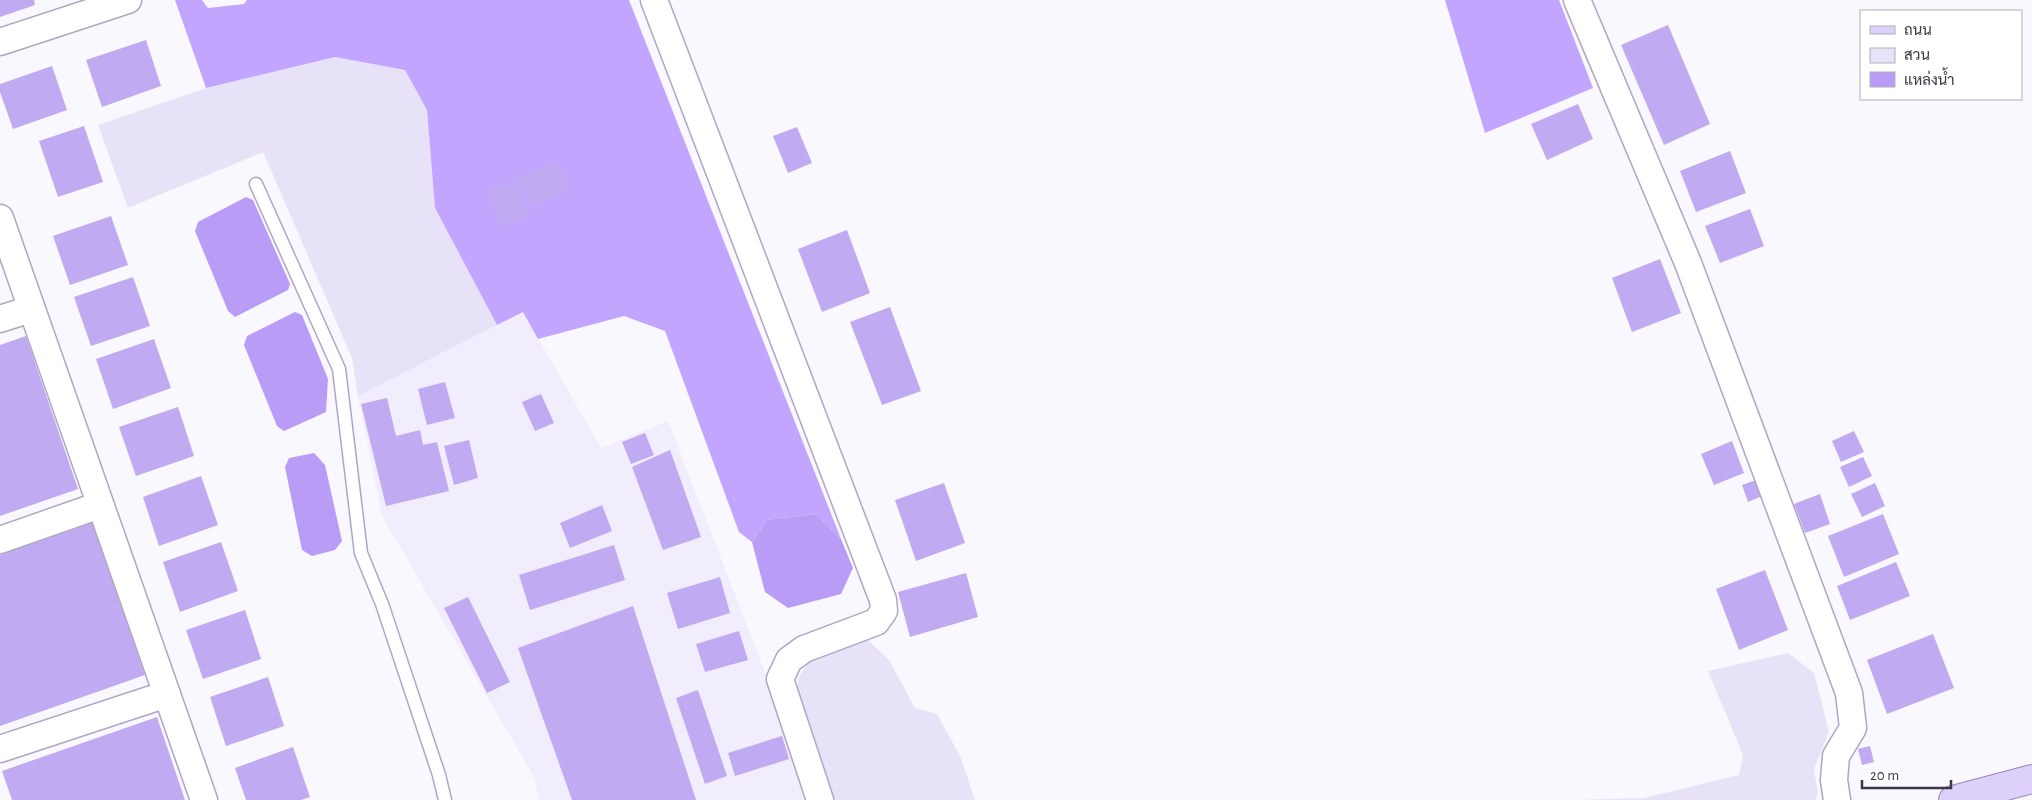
<svg xmlns="http://www.w3.org/2000/svg" width="2032" height="800" font-family="'Alegreya Sans',Sarabun,sans-serif">
<rect width="100%" height="100%" fill="#f9f8fe"/>
<path fill="#f1edfc" d="M523 312 601 448 668 421 765 672 807 800H539L534 777 382 516 358 396Z"/>
<g fill="#e8e2f9">
<path d="M335 57 405 70 427 110 435 208 497 325 358 396 352 358 263 152 128 208 98 125 206 88Z"/>
<path d="M867 639 889 660 915 708 937 714 961 758 975 800H832L796 694 799 676 810 661Z"/>
<path d="M1788 653 1814 673 1829 732 1814 769 1818 794 1815 800H1577L1644 798 1739 775 1743 755 1708 671Z"/>
</g>
<g fill="#c1a5ff">
<path d="M175 0H202L208 8 244 4 247 0H629L841 539 816 514 767 520 752 542 739 532 665 331 624 316 538 339 523 312 497 325 435 208 427 110 405 70 335 57 206 88Z"/>
<path d="M1445 0H1559L1593 88 1485 133Z"/>
</g>
<g fill="#b99cf5">
<path d="M246 197 253 200 290 284 288 290 235 317 228 311 195 231 198 222Z"/>
<path d="M295 312 302 315 328 379 326 412 284 431 277 426 244 345 247 336Z"/>
<path d="M314 453 325 465 342 541 335 550 312 556 302 550 285 467 289 458Z"/>
<path d="M816 514 841 539 853 568 841 594 788 608 765 592 752 542 767 520Z"/>
</g>
<g fill="#c0aaf2">
<path d="M0 0H34L35 5 0 17Z"/>
<path d="M1668 25 1710 124 1664 145 1621 45Z"/>
<path d="M146 40 161 86 102 107 86 60Z"/>
<path d="M52 66 67 110 13 129 0 92V84Z"/>
<path d="M1578 104 1593 139 1547 160 1531 124Z"/>
<path d="M84 126 103 182 58 197 39 141Z"/>
<path d="M797 127 812 163 788 173 773 136Z"/>
<path d="M1730 151 1746 193 1696 212 1680 171Z"/>
<path d="M560 161 571 191 530 207 518 177Z"/>
<path d="M516 179 531 217 501 228 487 190Z"/>
<path d="M1750 209 1764 246 1720 263 1705 226Z"/>
<path d="M111 216 128 265 70 285 53 236Z"/>
<path d="M847 230 870 293 822 312 798 249Z"/>
<path d="M1660 259 1681 313 1632 332 1612 278Z"/>
<path d="M133 277 150 326 91 346 74 297Z"/>
<path d="M890 307 921 391 882 405 850 322Z"/>
<path d="M26 336 78 489 0 516V345Z"/>
<path d="M154 339 171 388 113 409 96 359Z"/>
<path d="M445 382 455 418 427 425 418 389Z"/>
<path d="M541 394 554 423 535 431 522 402Z"/>
<path d="M387 398 396 436 420 430 423 445 437 442 449 491 386 506 361 404Z"/>
<path d="M178 407 194 456 136 476 119 427Z"/>
<path d="M1854 431 1864 452 1841 462 1832 441Z"/>
<path d="M645 433 654 455 631 464 622 442Z"/>
<path d="M469 440 478 478 454 485 444 446Z"/>
<path d="M1732 441 1744 473 1714 485 1701 454Z"/>
<path d="M670 450 701 537 663 550 632 467Z"/>
<path d="M1863 457 1872 476 1849 487 1840 467Z"/>
<path d="M201 476 218 525 159 546 143 497Z"/>
<path d="M1756 480 1762 496 1748 502 1742 485Z"/>
<path d="M944 483 965 543 916 561 895 500Z"/>
<path d="M1875 483 1885 506 1862 517 1851 494Z"/>
<path d="M1820 494 1830 524 1805 533 1794 504Z"/>
<path d="M602 505 612 531 570 548 560 523Z"/>
<path d="M1883 514 1899 554 1844 577 1828 536Z"/>
<path d="M92 523 145 675 0 726V555Z"/>
<path d="M221 542 238 591 180 612 163 562Z"/>
<path d="M614 545 625 580 530 610 519 575Z"/>
<path d="M1896 562 1910 596 1850 620 1837 586Z"/>
<path d="M1765 570 1788 630 1739 650 1716 589Z"/>
<path d="M966 573 978 617 910 637 898 592Z"/>
<path d="M720 577 730 613 678 629 667 593Z"/>
<path d="M468 597 510 682 487 693 444 608Z"/>
<path d="M633 606 696 800H572L518 648Z"/>
<path d="M245 610 261 659 203 679 186 630Z"/>
<path d="M739 631 748 660 705 672 696 644Z"/>
<path d="M1933 634 1954 688 1887 714 1867 660Z"/>
<path d="M268 677 284 726 226 746 210 697Z"/>
<path d="M698 690 727 776 705 784 676 698Z"/>
<path d="M157 717 185 800H12L2 771Z"/>
<path d="M782 736 789 759 735 776 728 753Z"/>
<path d="M1870 746 1874 762 1862 765 1858 749Z"/>
<path d="M293 747 310 797 301 800H246L235 768Z"/>
</g>
<g fill="none" stroke-linecap="round" stroke-linejoin="round">
<defs>
<path id="lane" d="M256 184 339 369 361 553 382 604 439 775 445 800"/>
<g id="street">
<path d="M654 0 883 600 884 611 876 622 804 649 789 660 780 679 820 800"/>
<path d="M1577 0 1688 263 1849 693 1853 728 1836 756 1834 780 1837 800"/>
<path d="M0 42 128 0"/>
<path d="M0 218 204 800"/>
<path d="M0 319 31 309"/>
<path d="M0 540 100 505"/>
<path d="M0 749 167 694"/>
</g>
<path id="primary" d="M1953 800 2032 779"/>
</defs>
<use href="#lane" stroke="#aea6c2" stroke-width="15"/>
<use href="#street" stroke="#aea6c2" stroke-width="29"/>
<use href="#primary" stroke="#9686b9" stroke-width="30"/>
<use href="#lane" stroke="#fff" stroke-width="12"/>
<use href="#street" stroke="#fff" stroke-width="26"/>
<use href="#primary" stroke="#ddd0fb" stroke-width="28"/>
</g>
<rect x="1860" y="10" width="162" height="90" fill="#ffffff" stroke="#b1afb4"/>
<rect x="1870" y="26" width="25" height="8" fill="#ddd0fb" stroke="#b1afb4"/>
<text x="1904" y="35" font-size="15" fill="#3b3743">ถนน</text>
<rect x="1870" y="48" width="25" height="15" fill="#e8e2f9" stroke="#b1afb4"/>
<text x="1904" y="60" font-size="15" fill="#3b3743">สวน</text>
<rect x="1870" y="72" width="25" height="15" fill="#b99cf5" stroke="#b1afb4"/>
<text x="1904" y="85" font-size="15" fill="#3b3743">แหล่งน้ำ</text>
<path d="M1862 780v8h89v-8" fill="none" stroke="#3b3743" stroke-width="2.5"/>
<text x="1870" y="780" font-size="15" fill="#3b3743" stroke="#ffffff" stroke-width="4" paint-order="stroke">20 m</text>
</svg>
